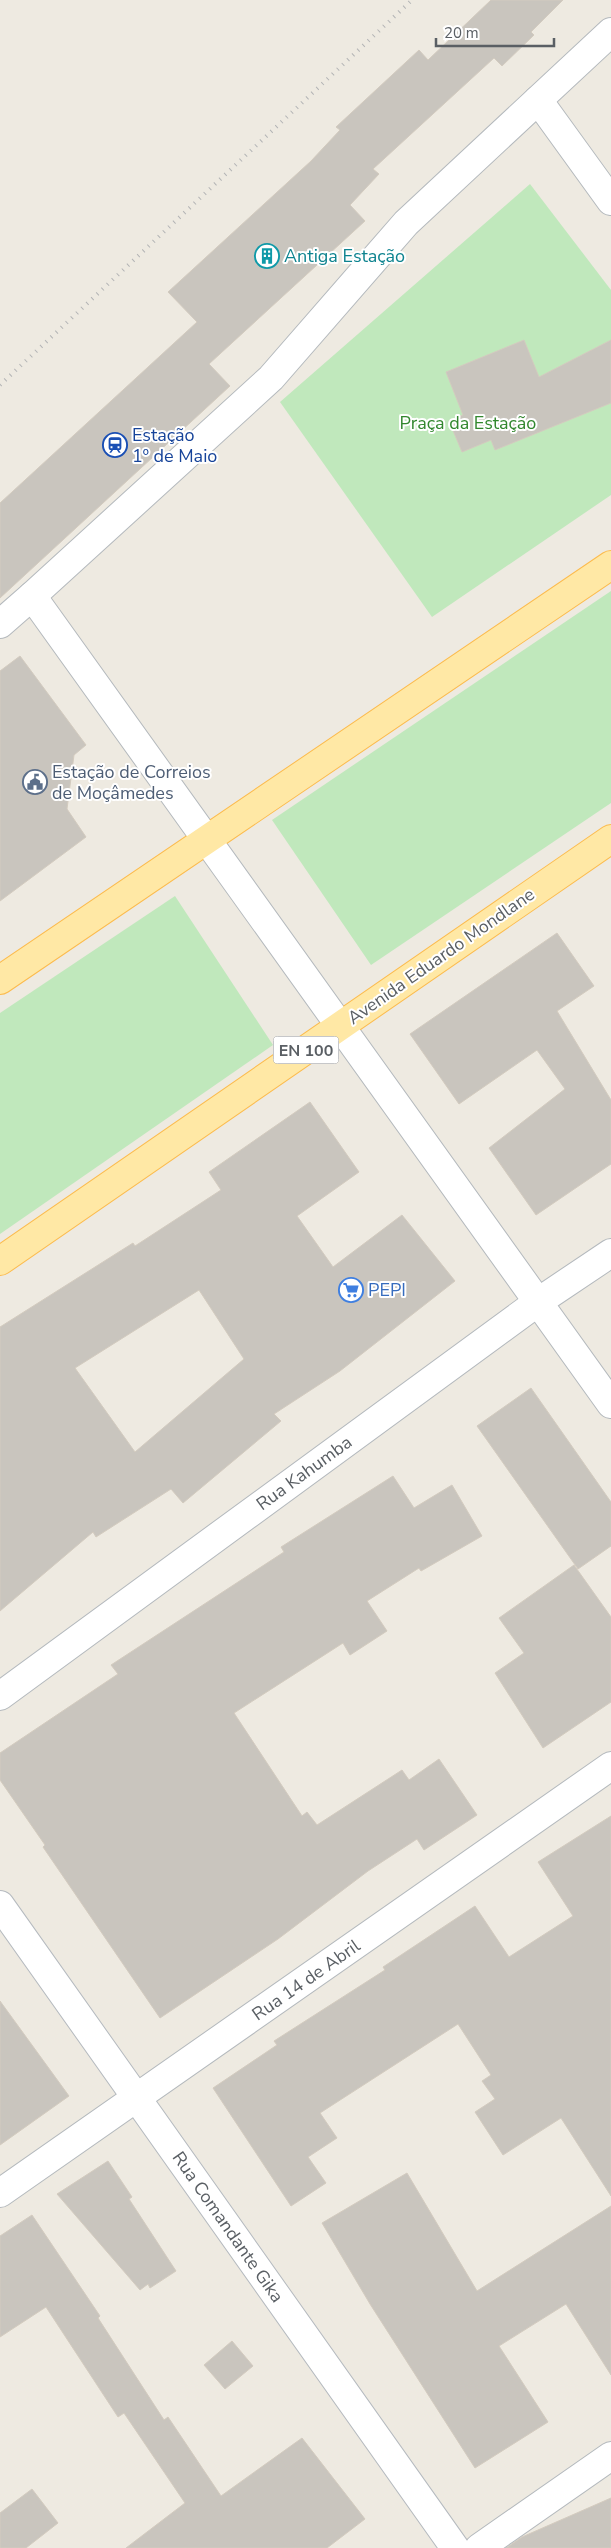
<svg xmlns="http://www.w3.org/2000/svg" width="611" height="2548" font-family="'Nunito Sans',sans-serif">
<rect width="100%" height="100%" fill="#eeeae1"/>
<g fill="#c0e8bc">
<path d="M530 184 611 290V495L432 617 280 402Z"/>
<path d="M611 591V803L371 965 272 820Z"/>
<path d="M175 896 273 1045 0 1234V1013Z"/>
</g>
<g fill="#c9c5be" stroke="#d3cbbf" fill-rule="evenodd">
<path d="M491 0H563L531 32 534 35 502 66 494 58 373 169 379 174 350 205 365 221 209 364 230 386 0 598V503L197 322 168 292 311 161 340 130 336 127 419 50 428 60Z"/>
<path d="M524 340 539 377 611 340V403L495 450 491 440 462 452 449 421 463 415 446 372Z"/>
<path d="M20 656 86 745 74 755 67 809 86 837 0 901V671Z"/>
<path d="M557 933 594 986 557 1011 611 1100V1164L536 1215 489 1148 565 1089 537 1050 459 1104 410 1034Z"/>
<path d="M310 1102 359 1172 297 1216 333 1267 402 1215 455 1281 340 1371 274 1414 281 1421 183 1503 171 1489 96 1537 93 1532 0 1611V1327L133 1243 135 1246 221 1190 209 1172ZM199 1290 244 1359 135 1452 75 1368Z"/>
<path d="M531 1388 611 1502V1546L578 1569 477 1426Z"/>
<path d="M393 1476 414 1508 452 1485 482 1536 421 1571 419 1568 367 1601 387 1631 350 1655 343 1643 234 1713 302 1816 307 1812 317 1825 402 1770 409 1780 439 1759 477 1815 424 1850 417 1839 368 1871 278 1939 160 2018 43 1847 45 1845 0 1780V1753L118 1674 111 1665 284 1552 281 1547Z"/>
<path d="M574 1565 611 1617V1702L543 1748 495 1673 524 1653 499 1618Z"/>
<path d="M611 1816V2196L561 2118 503 2155 475 2112 495 2099 482 2081 491 2075 458 2024 320 2113 337 2138 308 2157 326 2183 291 2206 213 2088 277 2045 274 2041 385 1970 383 1967 475 1906 509 1957 573 1916 538 1862Z"/>
<path d="M0 2001 69 2096 0 2145Z"/>
<path d="M108 2161 132 2197 129 2199 176 2271 150 2288 148 2284 140 2290 57 2194Z"/>
<path d="M407 2173 477 2291 611 2206V2375L566 2304 499 2346 548 2422 475 2468 370 2304 322 2223Z"/>
<path d="M32 2215 100 2316 98 2318 164 2420 168 2417 221 2496 302 2438 365 2519 327 2548H126L185 2503 124 2413 118 2417 46 2307 0 2337V2236Z"/>
<path d="M232 2341 253 2366 225 2389 204 2365Z"/>
<path d="M32 2489 58 2523 26 2548H0V2513Z"/>
<path d="M611 2498V2548H506L522 2537Z"/>
</g>
<g fill="none" stroke-linecap="round" stroke-linejoin="round">
<defs>
<g id="street">
<path d="M538 100 611 201"/>
<path d="M32 596 271 378 406 223 611 32"/>
<path d="M0 624 32 596 611 1404"/>
<path d="M0 1696 538 1302 611 1253"/>
<path d="M0 2193 611 1766"/>
<path d="M479 2548 611 2456"/>
</g>
<path id="secondary" d="M0 1905 455 2548"/>
<g id="primary">
<path d="M0 980 611 565"/>
<path d="M0 1261 611 839"/>
</g>
</defs>
<use href="#street" stroke="#b4b9bd" stroke-width="30"/>
<use href="#secondary" stroke="#b5babf" stroke-width="30"/>
<use href="#primary" stroke="#fcbb4d" stroke-width="30"/>
<use href="#street" stroke="#fff" stroke-width="28"/>
<use href="#secondary" stroke="#fff" stroke-width="28"/>
<use href="#primary" stroke="#ffe8a5" stroke-width="28"/>
<path stroke="#b3b4b5" stroke-width="4" stroke-dasharray="1 6" stroke-linecap="butt" d="M0 385 412 0"/>
</g>
<defs>
<symbol id="building-ring" viewBox="-11 -11 22 22"><circle r="9.5" fill="#fff" stroke="#0f9aa8" stroke-width="1.5"/><path d="M-4-6H4V6H1V3H-1V6H-4ZM-2.5-4.3h1.7v1.8h-1.7ZM.8-4.3h1.7v1.8H.8ZM-2.5-1h1.7V.8h-1.7ZM.8-1h1.7V.8H.8Z" fill="#0f9aa8"/></symbol>
<symbol id="station-ring" viewBox="-11 -11 22 22"><circle r="9.5" fill="#fff" stroke="#1a4fb4" stroke-width="1.5"/><path d="M-3-6H3Q5-6 5-4V2Q5 4 3 4L4.5 6H3L1.5 4h-3L-3 6H-4.5L-3 4Q-5 4-5 2V-4Q-5-6-3-6ZM-3.5-4v3h7v-3ZM-3.5 1v1.5H-2V1ZM2 1v1.5H3.5V1Z" fill="#1a4fb4"/></symbol>
<symbol id="civic-ring" viewBox="-11 -11 22 22"><circle r="9.5" fill="#fff" stroke="#5c6f8a" stroke-width="1.5"/><path d="M-.6-6.5H3V-4.5H.6V-3L4-1V1h2V6H-6V1h2V-1L-.6-3ZM-1.2 2.5V6h2.4V2.5Z" fill="#5c6f8a"/></symbol>
<symbol id="supermarket-ring" viewBox="-11 -11 22 22"><circle r="9.5" fill="#fff" stroke="#3f7fe0" stroke-width="1.5"/><path d="M-6-5.5h2.5l.6 2H6L4.5 2H-2.5L-4.4-4H-6ZM-1.5 3.2a1.3 1.3 0 1 0 .1 0ZM3 3.2a1.3 1.3 0 1 0 .1 0Z" fill="#3f7fe0"/></symbol>
</defs>
<g fill-rule="evenodd">
<use href="#building-ring" x="253" y="242" width="28" height="28"/>
<use href="#station-ring" x="101" y="431" width="28" height="28"/>
<use href="#civic-ring" x="21" y="768" width="28" height="28"/>
<use href="#supermarket-ring" x="337" y="1276" width="28" height="28"/>
</g>
<g text-anchor="middle" stroke-width="4" stroke-linejoin="round" paint-order="stroke">
<rect fill="#fff" stroke="#8c8f92" stroke-width="1" x="273.5" y="1036.5" width="65" height="27" rx="4"/>
<g font-size="16" font-weight="bold" fill="#5a5f64">
<text x="306" y="1056">EN 100</text>
</g>
<g font-size="18" fill="#0d838f" stroke="#fff" text-anchor="start">
<text x="284" y="262">Antiga Estação</text>
</g>
<g font-size="18" fill="#32872e" stroke="#fff">
<text x="468" y="429">Praça da Estação</text>
</g>
<g font-size="18" fill="#164399" stroke="#fff" text-anchor="start">
<text x="132" y="441">Estação<tspan x="132" dy="21">1º de Maio</tspan></text>
</g>
<g font-size="18" fill="#4e5e75" stroke="#fff" text-anchor="start">
<text x="52" y="778">Estação de Correios<tspan x="52" dy="21">de Moçâmedes</tspan></text>
</g>
<g font-size="18" fill="#5a5f64" stroke="#fff">
<text transform="translate(441 956) rotate(-35)" y="6">Avenida Eduardo Mondlane</text>
<text transform="translate(304 1473) rotate(-36)" y="6">Rua Kahumba</text>
<text transform="translate(306 1980) rotate(-35)" y="6">Rua 14 de Abril</text>
<text transform="translate(228 2227) rotate(55)" y="6">Rua Comandante Gika</text>
</g>
<g font-size="18" fill="#366cbe" stroke="#fff" text-anchor="start">
<text x="368" y="1296">PEPI</text>
</g>
</g>
<path d="M436 38v8h118v-8" fill="none" stroke="#5a5f64" stroke-width="2.5"/>
<text x="444" y="38" font-size="15" fill="#5a5f64" stroke="#ffffff" stroke-width="4" paint-order="stroke">20 m</text>
</svg>
